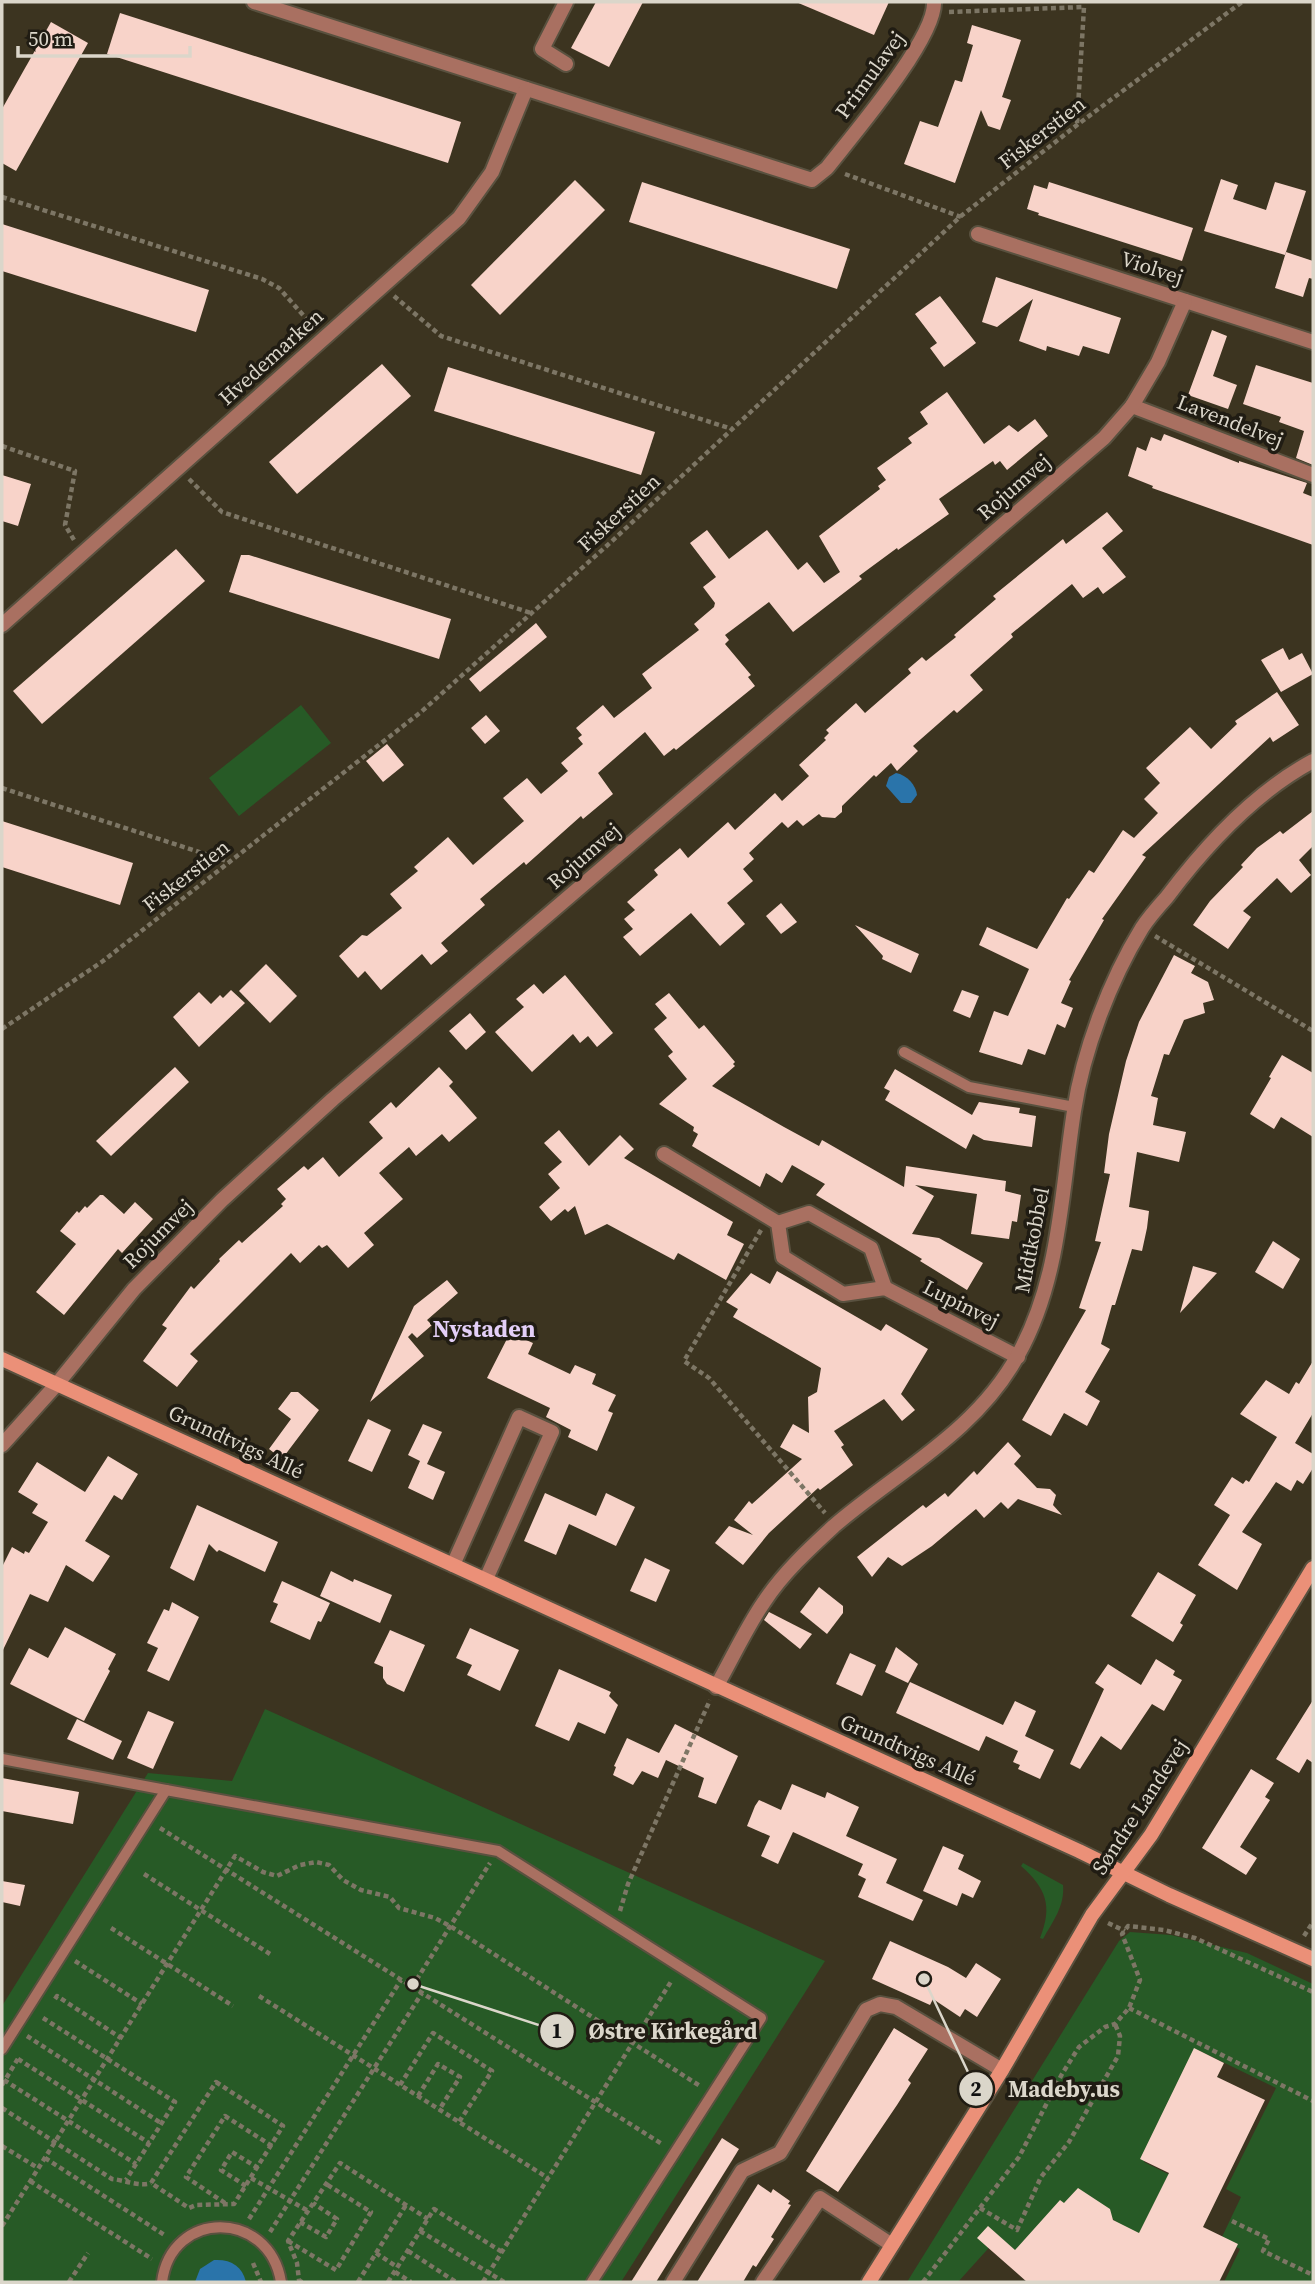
<svg xmlns="http://www.w3.org/2000/svg" width="1315" height="2284" font-family="'Source Serif 4',serif">
<rect width="100%" height="100%" fill="#3c3420"/>
<g fill="#275a26">
<path d="M301 705 331 743 239 816 209 778Z"/>
<path d="M265 1709 825 1961 621 2282H2V2006L148 1773 232 1781Z"/>
<path d="M1023 1863 1063 1885C1065 1906 1053 1921 1043 1939L1040 1938C1053 1906 1046 1888 1021 1866Z"/>
<path d="M1130 1932 1171 1935 1247 1953 1313 1984V2282H1224L1240 2249 1221 2239 1241 2197 1226 2189 1276 2088 1198 2050 1144 2162 1172 2176 1143 2235 1120 2225 1080 2193 1012 2259 995 2241 958 2282H907L1119 1941Z"/>
</g>
<g fill="#2a74aa">
<path d="M896 773C907 775 916 785 917 795L911 803H901L886 786 889 777Z"/>
<path d="M214 2260C231 2259 242 2266 246 2282H195L200 2269Z"/>
</g>
<g fill="#f8d3c9">
<path d="M596 2H643L609 67 571 48Z"/>
<path d="M796 2H889L874 35Z"/>
<path d="M120 13 461 122 448 163 107 54Z"/>
<path d="M51 22 88 43 16 171 2 163V109Z"/>
<path d="M972 25 1021 40 1002 97 1011 100 1000 130 988 126 981 110 955 183 904 164 920 121 938 127 955 80 962 82 973 45 967 43Z"/>
<path d="M1221 179 1238 185 1233 199 1266 210 1275 182 1306 191 1285 255 1204 231Z"/>
<path d="M575 180 605 210 500 315 471 285Z"/>
<path d="M642 182 850 249 837 289 629 222Z"/>
<path d="M1049 182 1193 228 1182 261 1038 215 1039 213 1027 209 1034 185 1047 189Z"/>
<path d="M2 224 209 290 196 332 2 271Z"/>
<path d="M1286 252 1313 261V279L1309 278 1303 297 1275 288Z"/>
<path d="M996 277 1121 318 1109 354 1083 346 1079 356 1047 346 1046 351 1019 341 1033 299 997 327 982 322Z"/>
<path d="M940 296 976 343 944 367 930 348 937 343 915 314Z"/>
<path d="M1212 330 1227 336 1213 376 1237 385 1228 409 1188 395Z"/>
<path d="M382 364 411 396 297 494 269 462Z"/>
<path d="M1256 365 1313 383V465L1296 458 1304 431 1279 422 1281 417 1243 404Z"/>
<path d="M448 367 655 432 641 475 434 411Z"/>
<path d="M947 392 984 444 1009 425 1018 432 1035 419 1048 436 1007 470 1000 461 995 465 993 461 939 499 949 514 898 550 897 548 859 576 862 579 793 632 769 602 725 635 729 640 725 644 751 675 748 677 755 686 676 750 674 748 664 756 645 732 598 773 613 794 583 819 581 816 526 865 524 862 480 899 485 905 441 943 448 951 431 965 422 954 381 990 365 971 358 978 339 956 362 935 367 936 402 908 390 894 418 871 414 867 448 837 473 865 524 821 503 798 527 778 541 794 568 771 561 763 583 744 578 738 582 735 576 728 603 705 614 718 652 688 642 674 699 630 694 624 714 607 715 603 703 587 716 577 690 543 707 530 729 559 767 530 798 570 807 562 824 583 840 572 819 536 880 489 878 486 886 480 877 468 912 443 908 438 928 424 920 412Z"/>
<path d="M1164 434 1239 463V461L1307 483 1303 493 1313 497V545L1152 488 1153 486 1128 476 1137 447 1146 451 1151 437 1161 441Z"/>
<path d="M2 475 31 484 18 526 2 521Z"/>
<path d="M1107 512 1123 531 1102 548 1126 577 1103 594 1098 587 1083 598 1072 584 1011 634 1013 637 970 675 983 690 957 713 954 710 913 746 918 751 897 771 891 763 876 777 874 775 842 806V812L835 818 822 817 819 814 803 826 797 820 788 828 782 822 749 853 754 859 743 869 753 881 727 903 745 924 720 946 691 913 640 956 623 937 633 929 624 919 635 910 627 902 658 875 654 870 680 848 688 858 728 822 735 830 775 793 782 801 809 776 799 765 826 740 824 738 829 733 826 730 856 703 865 713 911 673 908 669 922 657 926 661 956 637 954 635 996 599 993 596 1063 539 1066 544Z"/>
<path d="M176 549 205 581 42 724 13 691Z"/>
<path d="M241 555H249L451 619 439 659 229 592Z"/>
<path d="M536 623 547 637 480 692 469 679Z"/>
<path d="M1283 648 1289 660 1302 653 1313 674 1281 692 1261 660Z"/>
<path d="M1277 692 1299 725 1273 742 1270 737 1142 855 1146 857 1102 919 1104 920 1069 980 1071 981 1061 1003 1073 1008 1065 1028 1057 1024 1045 1055 1028 1049 1022 1065 979 1052 994 1011 1008 1016 1029 969 979 945 987 927 1037 949 1067 898 1069 899 1089 870 1094 873 1123 830 1134 838 1158 813 1144 799 1160 783 1146 768 1190 727 1211 749 1237 724 1235 721Z"/>
<path d="M486 715 500 731 485 744 471 728Z"/>
<path d="M387 744 404 765 383 782 366 761Z"/>
<path d="M1313 811V846L1299 860 1311 875 1291 893 1277 878 1243 911 1251 917 1228 949 1193 925 1210 901 1243 867 1241 865 1257 848 1280 831 1283 834Z"/>
<path d="M2 821 133 863 120 905 2 867Z"/>
<path d="M781 903 797 922 781 934 766 916Z"/>
<path d="M855 925 919 954 911 973 882 959 883 956Z"/>
<path d="M1174 955 1195 966 1191 973 1208 982 1214 1000 1203 1003 1205 1013 1184 1020 1169 1055 1164 1054 1151 1096 1158 1098 1153 1125 1186 1132 1179 1162 1137 1152 1129 1207 1149 1211 1147 1228 1142 1251 1132 1249 1115 1305H1112L1101 1344 1110 1349 1085 1392 1100 1401 1087 1426 1064 1413 1051 1436 1022 1420 1086 1310 1079 1308 1101 1242 1095 1241 1110 1174 1104 1173 1109 1134 1126 1061 1139 1022Z"/>
<path d="M266 964 297 996 270 1023 239 991Z"/>
<path d="M565 975 613 1033 597 1047 588 1036 580 1043 573 1034 532 1072 495 1032 524 1007 516 999 534 984 543 994Z"/>
<path d="M231 990 245 1003 199 1047 173 1017 199 992 211 1004 220 995 223 998Z"/>
<path d="M962 990 979 996 970 1018 953 1011Z"/>
<path d="M669 993 699 1029 704 1025 735 1062 733 1064 735 1066 712 1086 784 1127 819 1146 822 1140 904 1187 906 1166 1006 1181 1005 1191 1021 1195 1017 1222 1012 1221 1009 1239 971 1234 977 1194 915 1185 934 1196 912 1234 939 1238 983 1263 967 1290 920 1261 922 1259 816 1195 825 1184 792 1165 782 1183 766 1173 760 1187 692 1146 698 1134 693 1131 694 1127 659 1104 687 1079 668 1056 673 1052 654 1029 667 1018 655 1004Z"/>
<path d="M470 1013 486 1032 466 1050 449 1031Z"/>
<path d="M1282 1055 1313 1073V1137L1281 1117 1274 1129 1250 1114 1271 1078 1269 1077Z"/>
<path d="M175 1067 189 1082 111 1156 96 1141Z"/>
<path d="M439 1067 453 1082 449 1086 477 1118 449 1142 442 1134 416 1156 409 1147 379 1173 403 1199 364 1233 374 1245 348 1268 327 1245 322 1248 319 1245 300 1263 291 1253 190 1354 198 1361 177 1387 143 1361 167 1328 162 1325 191 1286 194 1289 220 1261 219 1259 239 1240 242 1243 283 1206 281 1204 286 1199 277 1189 304 1166 308 1170 323 1157 339 1177 383 1138 369 1122 391 1102 396 1108Z"/>
<path d="M895 1069 972 1115 979 1102 1020 1108 1019 1113 1036 1116 1032 1147 984 1140 973 1134 966 1149 885 1100 890 1091 884 1088Z"/>
<path d="M559 1130 589 1166 620 1135 634 1149 624 1158 733 1222 727 1235 744 1244 726 1280 678 1253 674 1260 607 1224 585 1235 575 1206 568 1212 565 1209 551 1221 539 1207 560 1188 548 1174 562 1162 544 1143Z"/>
<path d="M100 1195H103L124 1214 135 1202 153 1219 122 1253 118 1249 64 1315 36 1292 76 1244 60 1231 77 1211 79 1213 85 1206 87 1208Z"/>
<path d="M1273 1241 1300 1259 1283 1289 1255 1272Z"/>
<path d="M1193 1266 1217 1273 1180 1313Z"/>
<path d="M777 1271 881 1331 886 1324 928 1349 901 1394 915 1410 902 1421 884 1399 834 1431 844 1445 841 1447 853 1465 820 1490 818 1488 769 1533 743 1565 715 1543 729 1526 753 1535 734 1520 749 1501 752 1504 802 1459 780 1447 793 1424 809 1433 808 1397 817 1392 821 1368 733 1317 738 1309 726 1302 751 1273 770 1284Z"/>
<path d="M447 1280 458 1293 427 1320 432 1325 417 1338 412 1333 408 1337 424 1356 370 1402 414 1306Z"/>
<path d="M510 1333 533 1343 528 1354 570 1374 575 1365 596 1374 592 1384 616 1395 608 1411 613 1413 597 1451 568 1437 571 1430 546 1417 550 1408 487 1378Z"/>
<path d="M1313 1361V1413L1295 1443 1313 1454V1468L1303 1484 1297 1480 1291 1491 1276 1482 1242 1532 1262 1544 1237 1590 1198 1565 1230 1515 1214 1505 1232 1477 1243 1484 1246 1480 1249 1482 1277 1437 1240 1414 1266 1380 1289 1394 1296 1382 1299 1384Z"/>
<path d="M291 1392H298L319 1410 282 1459 269 1449 291 1419 278 1409Z"/>
<path d="M368 1419 391 1430 372 1472 348 1461Z"/>
<path d="M423 1424 442 1432 427 1464 445 1472 433 1500 408 1488 420 1461 408 1455Z"/>
<path d="M1008 1442 1021 1456 1014 1464 1037 1488 1050 1489 1056 1495 1053 1505 1062 1515 1018 1499 1008 1509 1001 1502 984 1518 976 1509 932 1546 902 1566 888 1557 872 1577 857 1557 923 1505 926 1508 945 1493 948 1497 974 1471 977 1475Z"/>
<path d="M108 1456 138 1474 122 1500 114 1495 85 1541 110 1556 93 1582 66 1565 48 1602 30 1594 2 1652V1567L12 1547 24 1554 25 1551 29 1553 48 1522 32 1513 38 1504 18 1492 37 1462 85 1492Z"/>
<path d="M545 1493 596 1516 606 1493 635 1507 616 1546 569 1524 556 1555 524 1541Z"/>
<path d="M197 1505 278 1542 265 1572 219 1550 217 1552 209 1544 194 1581 170 1568Z"/>
<path d="M645 1558 670 1570 656 1602 630 1591Z"/>
<path d="M331 1571 353 1582 354 1579 392 1595 380 1623 320 1596Z"/>
<path d="M1158 1572 1196 1595 1180 1623 1183 1625 1173 1642 1131 1616Z"/>
<path d="M282 1581 330 1603 321 1622 318 1621 310 1640 270 1622 278 1604 273 1602Z"/>
<path d="M819 1587 843 1606V1613L827 1634 800 1612Z"/>
<path d="M172 1602 199 1617 169 1681 147 1671 158 1648 147 1643 164 1609 169 1611Z"/>
<path d="M769 1612 812 1634 800 1649 764 1620Z"/>
<path d="M65 1627 116 1654 108 1669 110 1671 84 1721 10 1684 29 1648 48 1658Z"/>
<path d="M470 1628 519 1650 500 1691 467 1675 472 1665 456 1658Z"/>
<path d="M390 1630 425 1645 404 1692 387 1684 383 1678V1667L374 1663Z"/>
<path d="M896 1647 918 1664 908 1683 885 1672Z"/>
<path d="M850 1653 876 1665 862 1696 836 1684Z"/>
<path d="M1156 1659 1175 1671 1173 1675 1182 1680 1164 1711 1152 1704 1121 1750 1101 1736 1080 1769 1070 1764 1104 1689 1095 1683 1108 1664 1141 1685Z"/>
<path d="M559 1669 611 1692 609 1696 618 1705 605 1734 578 1722 569 1741 535 1726Z"/>
<path d="M910 1682 1003 1725 1015 1701 1036 1711 1025 1736 1054 1750 1040 1779 1018 1769 1020 1765 1013 1762 1018 1751 986 1736 979 1751 896 1713Z"/>
<path d="M1313 1700V1763L1307 1759 1299 1773 1276 1759Z"/>
<path d="M148 1711 174 1722 153 1769 127 1758Z"/>
<path d="M77 1719 122 1741 113 1760 67 1739Z"/>
<path d="M675 1724 738 1756 716 1804 698 1797 704 1778 666 1760 658 1778 642 1771 633 1785 613 1775 616 1767 614 1766 627 1738 659 1753Z"/>
<path d="M1251 1769 1274 1783 1265 1797 1270 1800 1240 1847 1257 1858 1246 1875 1202 1848Z"/>
<path d="M2 1778 79 1792 73 1824 2 1811Z"/>
<path d="M792 1784 825 1798 827 1792 859 1807 846 1836 897 1859 886 1883 923 1900 913 1921 858 1897 866 1879 858 1875 863 1864 793 1832 778 1864 761 1856 770 1836 747 1826 755 1806 759 1800 781 1810Z"/>
<path d="M943 1846 964 1855 958 1869 981 1881 973 1898 962 1893 957 1906 923 1891Z"/>
<path d="M2 1881 25 1885 20 1906 2 1902Z"/>
<path d="M890 1941 948 1967 966 1978 976 1963 1001 1979 977 2017 965 2009 960 2017 933 1999 930 2005 872 1979Z"/>
<path d="M894 2028 928 2049 908 2080 911 2083 897 2105 838 2192 806 2171Z"/>
<path d="M1194 2048 1224 2063 1217 2077 1265 2100 1203 2227 1238 2244 1219 2282H1027L977 2238 988 2226 1015 2250 1060 2200 1064 2203 1078 2188 1110 2209 1113 2220 1139 2233 1169 2173 1140 2159Z"/>
<path d="M722 2138 739 2149 731 2162 656 2282H631Z"/>
<path d="M758 2184 771 2193 773 2189 790 2201 788 2204 791 2205 771 2237 774 2239 756 2267 753 2265 743 2282H697Z"/>
</g>
<g fill="none" stroke-linecap="round" stroke-linejoin="round">
<defs>
<g id="lane">
<path d="M904 1052 969 1087 1074 1107"/>
<path d="M2 1759 166 1790"/>
<path d="M2 2049 166 1790 498 1851 761 2018 592 2282"/>
<path d="M162 2282C171 2209 269 2209 281 2282"/>
</g>
<g id="street">
<path d="M254 2 812 180 827 168C852 136 936 38 934 2"/>
<path d="M566 64 542 49 566 2"/>
<path d="M978 234 1313 342"/>
<path d="M1132 406 1313 475"/>
<path d="M2 625 459 218 492 172 526 89"/>
<path d="M664 1154 778 1223 783 1257 843 1294 885 1288 1018 1357"/>
<path d="M778 1223 809 1213 871 1248 885 1288"/>
<path d="M2 1445 57 1384 134 1289 222 1200 333 1099 1104 438 1132 406 1158 362 1185 301"/>
<path d="M453 1565 519 1417 552 1432 486 1579"/>
<path d="M716 1687C732 1659 746 1628 764 1602 783 1573 809 1549 834 1526 898 1471 976 1432 1018 1355 1060 1280 1061 1194 1074 1111 1083 1051 1110 980 1142 928 1149 917 1158 907 1167 897 1206 845 1255 792 1313 761"/>
<path d="M673 2282 742 2171 780 2153 866 2010 880 2004 896 2007 1002 2070"/>
<path d="M763 2282 820 2198 892 2245"/>
</g>
<g id="secondary">
<path d="M2 1359 1079 1851 1169 1895 1313 1959"/>
<path d="M869 2282 1002 2070 1092 1915 1151 1835 1313 1568"/>
</g>
</defs>
<use href="#lane" stroke="#59513f" stroke-width="14"/>
<use href="#street" stroke="#59513f" stroke-width="18"/>
<use href="#secondary" stroke="#59513f" stroke-width="18"/>
<g stroke="#7d7665" stroke-width="4.5" stroke-dasharray="5 3.5" stroke-linecap="butt">
<path d="M949 12 1084 7 1077 124"/>
<path d="M845 174 961 217"/>
<path d="M2 197 262 279 279 288 312 325"/>
<path d="M394 296 441 336 732 429"/>
<path d="M2 446 75 471 65 525 74 540"/>
<path d="M189 479 222 512 531 613"/>
<path d="M2 788 230 862"/>
<path d="M1155 936 1313 1031"/>
<path d="M2 1029 103 961 421 712 611 542 961 216 1077 125 1242 2"/>
<path d="M761 1230 684 1361 709 1378 825 1513"/>
<path d="M160 1828 662 2144"/>
<path d="M144 1874 270 1954"/>
<path d="M620 1911 628 1884 710 1700"/>
<path d="M1108 1923 1125 1931"/>
<path d="M111 1928 233 2006"/>
<path d="M1304 1936 1313 1922"/>
<path d="M75 1961 142 2004"/>
<path d="M412 1987 490 1863"/>
<path d="M259 1996 548 2178"/>
<path d="M55 1999 57 1996 121 2038"/>
<path d="M1129 2008 1313 2101"/>
<path d="M43 2018 175 2102 126 2180"/>
<path d="M27 2036 161 2123"/>
<path d="M18 2059 149 2143"/>
<path d="M4 2080 136 2164"/>
<path d="M216 2082 283 2126 234 2204 196 2205 189 2208 151 2183Z"/>
<path d="M2 2085 19 2057"/>
<path d="M400 2085 433 2033 492 2071 459 2122"/>
<path d="M418 2096 438 2064 460 2077 439 2110"/>
<path d="M2 2108 112 2179C124 2180 140 2187 151 2183"/>
<path d="M2 2146 38 2168"/>
<path d="M45 2158 166 2236"/>
<path d="M251 2178 308 2211"/>
<path d="M30 2181 152 2259"/>
<path d="M246 2186 221 2170 232 2152 258 2168"/>
<path d="M225 2203 186 2177 225 2116 272 2146"/>
<path d="M980 2208 1017 2230 1041 2177 1069 2142 1118 2056 1120 2036 1115 2024"/>
<path d="M249 2219 401 1980"/>
<path d="M1232 2221 1269 2239 1263 2251 1313 2275"/>
<path d="M300 2222 326 2237 337 2219 313 2203"/>
<path d="M2 2226 235 1856 263 1872 277 1876 300 1865 316 1862 329 1865 343 1880 361 1890 390 1897 399 1908 435 1918 450 1926 700 2086"/>
<path d="M420 2231 504 2282"/>
<path d="M270 2232 422 1993"/>
<path d="M288 2241 336 2270 371 2212 326 2184"/>
<path d="M408 2251 456 2282"/>
<path d="M376 2253 397 2267"/>
<path d="M253 2263 261 2282"/>
<path d="M395 2272 411 2282"/>
<path d="M69 2282 88 2253"/>
<path d="M302 2282 299 2280 297 2263 288 2241 340 2163 428 2219"/>
<path d="M358 2282 406 2205"/>
<path d="M388 2282 434 2209 502 2252"/>
<path d="M483 2282 672 1980"/>
<path d="M923 2282 1019 2157 1062 2074 1079 2047 1105 2027 1115 2024 1129 2008 1140 1980 1122 1934 1128 1926 1164 1930 1195 1938 1313 1992"/>
</g>
<use href="#lane" stroke="#a97061" stroke-width="10"/>
<use href="#street" stroke="#a97061" stroke-width="14"/>
<use href="#secondary" stroke="#eb9078" stroke-width="14"/>
</g>
<g text-anchor="middle" stroke-width="7" stroke-linejoin="round" paint-order="stroke">
<g font-size="21" fill="#dbd6ca" stroke="#201c13">
<text transform="translate(870 75) rotate(-54)" y="7">Primulavej</text>
<text transform="translate(1042 133) rotate(-38)" y="7">Fiskerstien</text>
<text transform="translate(1152 268) rotate(18)" y="7">Violvej</text>
<text transform="translate(271 357) rotate(-42)" y="7">Hvedemarken</text>
<text transform="translate(1230 421) rotate(21)" y="7">Lavendelvej</text>
<text transform="translate(1014 487) rotate(-41)" y="7">Rojumvej</text>
<text transform="translate(619 513) rotate(-43)" y="7">Fiskerstien</text>
<text transform="translate(584 856) rotate(-41)" y="7">Rojumvej</text>
<text transform="translate(186 876) rotate(-38)" y="7">Fiskerstien</text>
<text transform="translate(158 1234) rotate(-45)" y="7">Rojumvej</text>
<text transform="translate(1032 1240) rotate(-79)" y="7">Midtkobbel</text>
<text transform="translate(961 1304) rotate(27)" y="7">Lupinvej</text>
<text transform="translate(236 1442) rotate(25)" y="7">Grundtvigs Allé</text>
<text transform="translate(908 1750) rotate(24)" y="7">Grundtvigs Allé</text>
<text transform="translate(1140 1807) rotate(-57)" y="7">Søndre Landevej</text>
</g>
<g font-size="24" font-weight="bold" fill="#e3cff8" stroke="#201c13">
<text x="484" y="1337">Nystaden</text>
</g>
</g>
<path fill="none" stroke="#dbd6ca" stroke-width="2.5" d="M413 1984L557 2031M924 1979L976 2089"/>
<g fill="#dbd6ca" stroke="#201c13" stroke-width="2.5">
<circle cx="413" cy="1984" r="7"/>
<circle cx="924" cy="1979" r="7"/>
<circle cx="557" cy="2031" r="18"/>
<circle cx="976" cy="2089" r="18"/>
</g>
<g font-size="21" text-anchor="middle" font-weight="bold" fill="#111">
<text x="557" y="2038">1</text>
<text x="976" y="2096">2</text>
</g>
<g font-size="23" text-anchor="middle" font-weight="bold" fill="#dbd6ca" stroke="#201c13" stroke-width="7" stroke-linejoin="round" paint-order="stroke">
<text x="673" y="2039">Østre Kirkegård</text>
<text x="1064" y="2097">Madeby.us</text>
</g>
<rect width="1315" height="2284" fill="none" stroke="#dbd6ca" stroke-width="7"/>
<path d="M18 46v10h172v-10" fill="none" stroke="#dbd6ca" stroke-width="3.5"/>
<text x="28" y="46" font-size="21" fill="#dbd6ca" stroke="#201c13" stroke-width="5" paint-order="stroke">50 m</text>
</svg>
